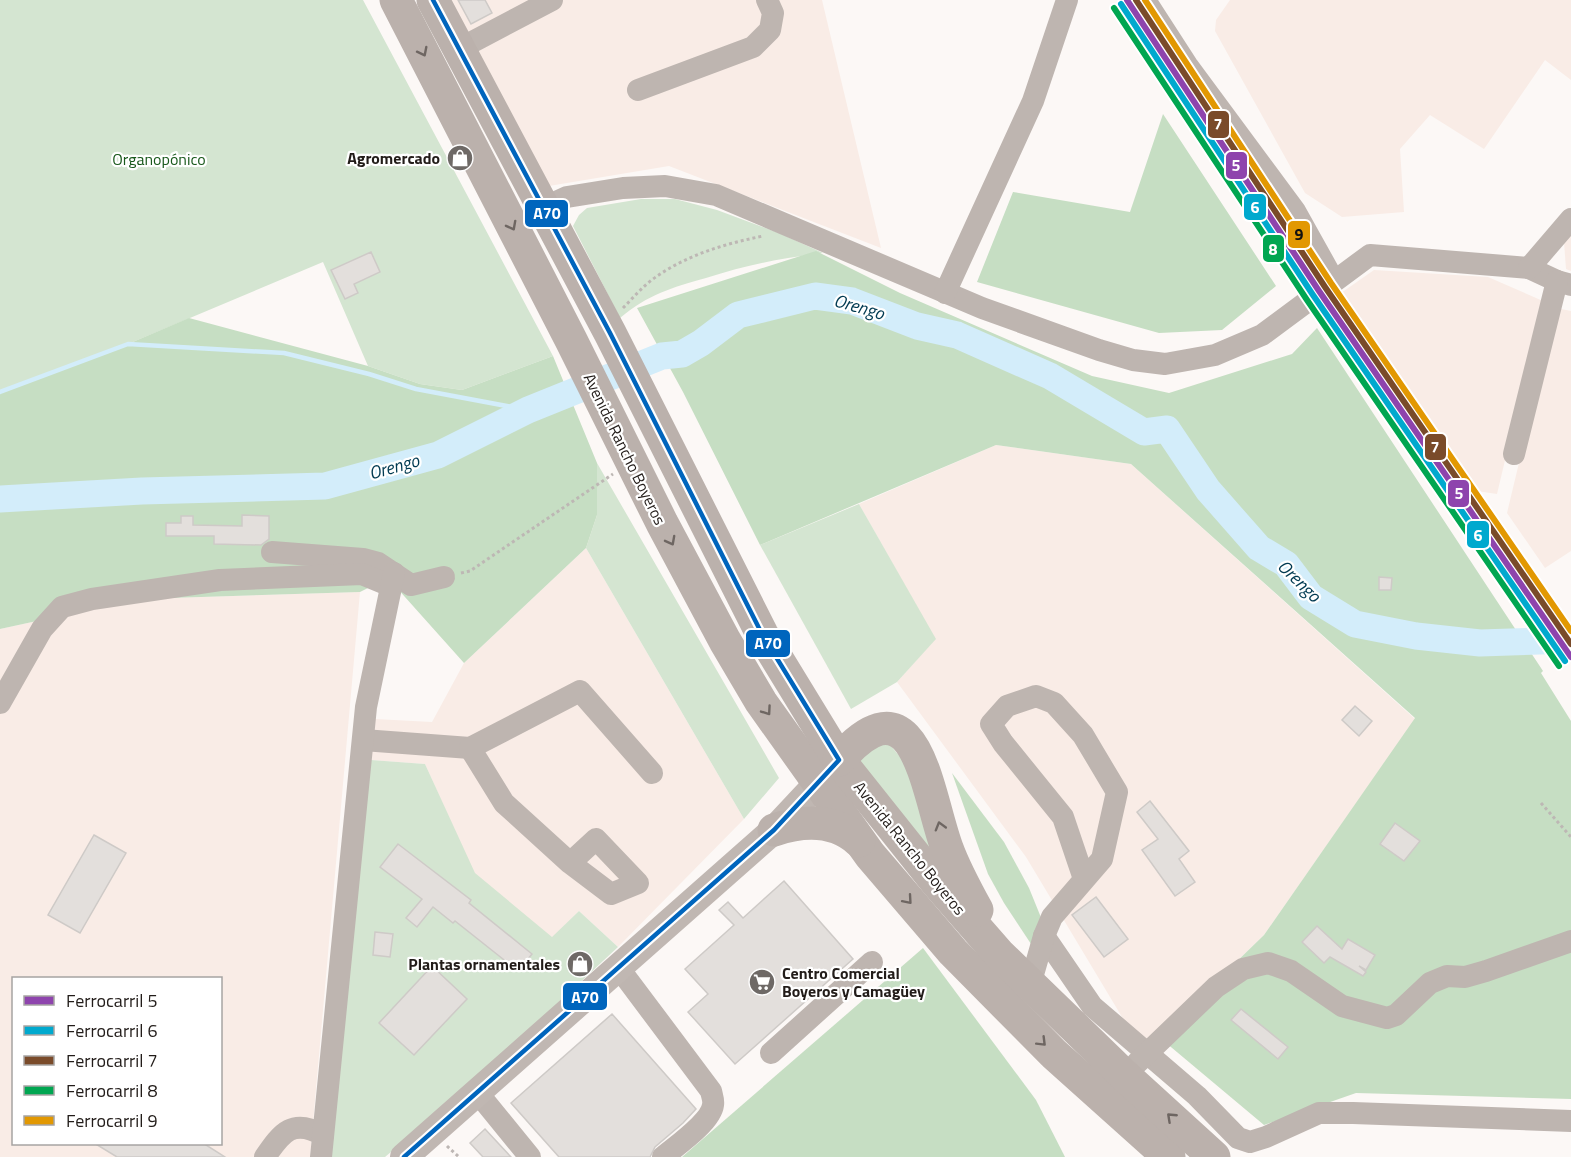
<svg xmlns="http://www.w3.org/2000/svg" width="1571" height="1157" font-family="'Titillium Web',sans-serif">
<rect width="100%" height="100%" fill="#fcf8f6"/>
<g fill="#f9ece6" fill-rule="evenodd">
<path d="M445 0H822L881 248 669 166 543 187Z"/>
<path d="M1230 0H1571V80L1545 60 1484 149 1430 115 1400 149 1404 212 1342 217 1305 193 1215 31 1216 20Z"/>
<path d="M1571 231V271L1566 269 1564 242Z"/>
<path d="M1374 270 1488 277 1543 301 1497 494 1470 490 1341 293Z"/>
<path d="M1556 308 1571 311V551L1545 568 1507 513Z"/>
<path d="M996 445 1131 464 1415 719 1264 935 1143 1052 1026 857 897 682 935 639 859 504Z"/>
<path d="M586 548 744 819 618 947 579 911 552 938 474 873 425 764 371 760 375 719 432 722 464 663Z"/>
<path d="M360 592 310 1157H0V629L138 599ZM14 978H220V1144H14Z"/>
</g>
<g fill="#d4e5d1">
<path d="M0 0H363L553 356 462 390 420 384 368 366 323 262 128 344 0 392Z"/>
<path d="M641 199H675L717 210 779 233 823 253C782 258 746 265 706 278 671 288 649 294 620 318L573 226 579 215 587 208Z"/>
<path d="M597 463 779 778 744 819 586 548 597 515Z"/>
<path d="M859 504 936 639 897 682 851 709 760 545Z"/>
<path d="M886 740 906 764 942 870 856 767 858 754Z"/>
<path d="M371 760 425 764 475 873 552 937 579 911 618 947 468 1087 385 1157H329Z"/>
</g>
<g fill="#c6dec3">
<path d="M1163 114 1276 286 1222 330 1159 333 977 282 1013 192 1130 212Z"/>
<path d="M816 251 900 293 1092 376 1169 393 1292 354 1317 328 1543 671 1541 673 1571 721V1099L1356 1093 1264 1125 1159 1037 1264 935 1415 718 1131 464 996 445 760 545 683 392 637 308Z"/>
<path d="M189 318 368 366 420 384 462 390 553 356 597 463V515L586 548 464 663 388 578 360 592 138 599 0 629V392L128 344Z"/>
<path d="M952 773 1004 842 1029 888 1042 920 1035 950 1004 903 988 874Z"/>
<path d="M923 948 1036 1100 1065 1157H682Z"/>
</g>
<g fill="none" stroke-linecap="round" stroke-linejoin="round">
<path stroke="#d3edfa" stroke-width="4.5" d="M0 392 128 344 284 353 369 374 416 389 528 410"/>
<path stroke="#d3edfa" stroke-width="27" d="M0 499 142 491 325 486 438 455 528 410 662 356 682 354 701 343 738 315 815 296 852 301 917 326 957 335 1050 376 1144 432 1167 429 1208 490 1259 548 1286 564 1311 597 1355 624 1416 636 1480 643 1571 640"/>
</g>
<g fill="#e3dfdc" stroke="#cecac7" stroke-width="1.5">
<path d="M458 0H485L492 13 471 24Z"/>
<path d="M371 252 380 272 354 284 358 293 345 299 331 270Z"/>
<path d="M242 515 269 516V539L261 545 214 544V536H166V523H181V516H193V525L242 526Z"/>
<path d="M1379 577 1392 578 1391 590H1379Z"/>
<path d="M1355 706 1372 721 1359 736 1342 720Z"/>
<path d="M1150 801 1189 851 1179 859 1195 882 1175 896 1142 850 1158 839 1137 812Z"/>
<path d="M1395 823 1420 841 1404 861 1380 844Z"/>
<path d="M94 835 126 853 80 933 48 915Z"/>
<path d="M398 844 471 900 469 903 532 954 518 971 455 921 453 923 433 907 417 927 406 918 422 899 380 867Z"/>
<path d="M784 881 853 959 735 1064 688 1012 708 994 685 969 734 925 719 910 728 902 743 918Z"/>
<path d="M1096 897 1128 939 1104 957 1072 915Z"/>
<path d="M1317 926 1342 949 1348 939 1375 955 1366 970 1359 966 1366 972 1363 976 1330 957 1324 963 1302 942Z"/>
<path d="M375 932 393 934 390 957 373 955Z"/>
<path d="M432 966 467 999 414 1055 379 1023Z"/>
<path d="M1241 1009 1288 1047 1278 1059 1231 1020Z"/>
<path d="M612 1014 696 1109 683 1123 655 1147 650 1157H559L511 1103Z"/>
<path d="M485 1129 511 1157H483L470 1143Z"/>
<path d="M94 1143H203L225 1157H117Z"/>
</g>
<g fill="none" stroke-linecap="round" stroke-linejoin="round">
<g stroke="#bdb7b4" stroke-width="3" stroke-dasharray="3 3" stroke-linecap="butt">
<path d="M623 308C633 298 642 287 653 279 686 255 724 244 763 236"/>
<path d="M461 573 470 571 613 474"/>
<path d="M1541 803 1571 837"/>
<path d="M447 1146 459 1157"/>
</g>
<g stroke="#beb5b0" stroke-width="22">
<path d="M1145 0 1187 65 1295 211 1334 281"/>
<path d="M459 49 552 0"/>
<path d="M638 90 753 47 770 30 773 13 767 0"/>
<path d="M543 208 567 197 623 188 665 186 716 195 982 308 1099 350 1133 360 1165 364 1215 355 1262 335 1370 255 1529 268 1557 281 1571 285"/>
<path d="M1529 268 1571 219"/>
<path d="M945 293 1033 101 1067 0"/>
<path d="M1514 454 1557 281"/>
<path d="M272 552 363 559 378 563 411 585 444 577"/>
<path d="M0 703 42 629 62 607 92 599 220 580 362 574 391 586"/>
<path d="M363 740 470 748"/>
<path d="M570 863 596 839 638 883 611 894 570 863 504 803 470 748 580 691 652 773"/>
<path d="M1044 936 1092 1006 1197 1096 1238 1138 1250 1142 1266 1137 1319 1113H1353L1571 1121"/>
<path d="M618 967 711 1091C712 1096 714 1100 713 1105 711 1122 676 1146 663 1157"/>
<path d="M1030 985 1044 936 1052 917 1102 859 1117 792 1083 735 1054 703 1036 696 1007 706 991 724 1003 743 1063 817 1084 879"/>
<path d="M771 1053 872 962"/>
<path d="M1137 1063 1216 987 1243 969 1268 963 1291 971 1342 1006 1387 1018 1396 1015 1430 983 1447 976 1465 977 1486 971 1571 941"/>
<path d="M477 1092 530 1157"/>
<path d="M265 1157C282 1132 293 1118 323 1135"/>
<path d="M321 1157 366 707 394 573"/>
</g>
<path stroke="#c0b7b2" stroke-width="28" d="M404 1157 774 830 834 766"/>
<g stroke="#bbb1ac" stroke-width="33">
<path d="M396 0 571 340 662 523 725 641 761 702 870 855 953 952 1054 1054 1169 1157"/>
<path d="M433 0 610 333 762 634 839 760 937 883 999 954 1125 1076 1214 1157"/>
<path d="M839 760C917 670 927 795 947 848 955 870 966 890 977 910"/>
<path d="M774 830C804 820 835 819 859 841"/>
</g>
<defs>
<path id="bus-1" d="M404 1157 774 830 839 760 762 634 610 333 433 0"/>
</defs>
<use href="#bus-1" stroke="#fff" stroke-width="9"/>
<use href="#bus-1" stroke="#0065bd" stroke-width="4.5"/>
<defs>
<path id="rail-1" d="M1127 0 1319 291 1571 657"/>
<path id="rail-2" d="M1121 4 1313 295 1565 661"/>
<path id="rail-3" d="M1136 0 1325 287 1571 644"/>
<path id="rail-4" d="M1114 8 1307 300 1559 666"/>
<path id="rail-5" d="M1145 0 1331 283 1571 631"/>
</defs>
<use href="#rail-1" stroke="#fff" stroke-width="10"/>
<use href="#rail-2" stroke="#fff" stroke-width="10"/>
<use href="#rail-3" stroke="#fff" stroke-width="10"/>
<use href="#rail-4" stroke="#fff" stroke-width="10"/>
<use href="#rail-5" stroke="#fff" stroke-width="10"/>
<use href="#rail-1" stroke="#8e44ad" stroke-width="6"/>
<use href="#rail-2" stroke="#00a9ce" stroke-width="6"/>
<use href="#rail-3" stroke="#7a4b2a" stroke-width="6"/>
<use href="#rail-4" stroke="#00a651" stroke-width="6"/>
<use href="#rail-5" stroke="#e29802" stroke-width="6"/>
</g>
<defs><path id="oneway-chevron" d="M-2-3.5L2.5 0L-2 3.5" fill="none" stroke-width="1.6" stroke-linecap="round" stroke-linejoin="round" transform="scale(1.5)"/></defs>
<g stroke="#6e6662">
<use href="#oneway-chevron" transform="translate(423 52) rotate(63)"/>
<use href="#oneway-chevron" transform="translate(512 226) rotate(62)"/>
<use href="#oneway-chevron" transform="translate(671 541) rotate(62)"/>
<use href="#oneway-chevron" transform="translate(767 711) rotate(55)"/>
<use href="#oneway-chevron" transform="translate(940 826) rotate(-106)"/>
<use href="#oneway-chevron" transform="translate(908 900) rotate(49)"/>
<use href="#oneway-chevron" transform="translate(1042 1042) rotate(45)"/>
<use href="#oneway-chevron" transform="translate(1171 1117) rotate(-137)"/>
</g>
<defs>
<symbol id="shop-disc" viewBox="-11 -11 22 22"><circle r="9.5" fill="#6e6966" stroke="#fff"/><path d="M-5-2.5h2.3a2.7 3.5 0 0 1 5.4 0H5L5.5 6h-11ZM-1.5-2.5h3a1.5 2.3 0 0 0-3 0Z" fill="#fff"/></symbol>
<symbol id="supermarket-disc" viewBox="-11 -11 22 22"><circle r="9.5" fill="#6e6966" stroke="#fff"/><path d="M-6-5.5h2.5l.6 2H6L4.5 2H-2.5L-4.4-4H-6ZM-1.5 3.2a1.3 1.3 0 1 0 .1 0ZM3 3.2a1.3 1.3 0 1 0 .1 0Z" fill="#fff"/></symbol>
</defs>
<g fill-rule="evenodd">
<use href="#shop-disc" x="445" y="143" width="30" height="30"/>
<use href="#shop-disc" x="565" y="949" width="30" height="30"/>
<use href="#supermarket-disc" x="747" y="967" width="30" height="30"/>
</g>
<g text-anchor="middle" stroke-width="4.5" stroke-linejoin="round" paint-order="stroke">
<g font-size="16" font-weight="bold" fill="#221c19" stroke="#fff" text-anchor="end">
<text x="440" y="164">Agromercado</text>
<text x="560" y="970">Plantas ornamentales</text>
<text x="782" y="979" text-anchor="start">Centro Comercial<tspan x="782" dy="18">Boyeros y Camagüey</tspan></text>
</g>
<g font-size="16" fill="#18581b" stroke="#fff">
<text x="159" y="165">Organopónico</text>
</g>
<g font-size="16" fill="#221c19" stroke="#fff">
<text transform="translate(625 449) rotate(64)" y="6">Avenida Rancho Boyeros</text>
<text transform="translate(910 848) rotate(51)" y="6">Avenida Rancho Boyeros</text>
</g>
<g font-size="18" font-style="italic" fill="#003a51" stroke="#fff">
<text transform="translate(859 307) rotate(16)" y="6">Orengo</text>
<text transform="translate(394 467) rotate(-16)" y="6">Orengo</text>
<text transform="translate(1299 581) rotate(44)" y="6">Orengo</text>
</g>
</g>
<g stroke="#fff" stroke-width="2">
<rect x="1207" y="110" width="23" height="29" rx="6" fill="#7a4b2a"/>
<rect x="1225" y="151" width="23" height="29" rx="6" fill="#8e44ad"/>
<rect x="1243" y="193" width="24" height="28" rx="6" fill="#00a9ce"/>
<rect x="524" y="199" width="45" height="29" rx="6" fill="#0065bd"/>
<rect x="1287" y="220" width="24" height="29" rx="6" fill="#e29802"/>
<rect x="1262" y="234" width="23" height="29" rx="6" fill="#00a651"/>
<rect x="1424" y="433" width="23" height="28" rx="6" fill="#7a4b2a"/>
<rect x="1447" y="479" width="23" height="29" rx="6" fill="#8e44ad"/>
<rect x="1466" y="520" width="24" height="29" rx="6" fill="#00a9ce"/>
<rect x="745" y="629" width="46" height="29" rx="6" fill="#0065bd"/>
<rect x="562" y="982" width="46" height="29" rx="6" fill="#0065bd"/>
</g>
<g font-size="16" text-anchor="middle" font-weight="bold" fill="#fff">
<text x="1218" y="130">7</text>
<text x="1236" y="171">5</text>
<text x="1255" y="213">6</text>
<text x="547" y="219">A70</text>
<text x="1273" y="255">8</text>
<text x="1435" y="453">7</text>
<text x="1459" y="499">5</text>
<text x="1478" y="541">6</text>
<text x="768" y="649">A70</text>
<text x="585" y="1003">A70</text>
</g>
<g font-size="16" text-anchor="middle" font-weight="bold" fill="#111">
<text x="1299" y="240">9</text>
</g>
<rect x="12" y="977" width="210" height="168" fill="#ffffff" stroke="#a7a4a3" stroke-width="1.5"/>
<rect x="24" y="996" width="30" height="9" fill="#8e44ad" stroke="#a7a4a3" stroke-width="1.5"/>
<text x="66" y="1007" font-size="18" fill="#221c19">Ferrocarril 5</text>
<rect x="24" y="1026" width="30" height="9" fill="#00a9ce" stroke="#a7a4a3" stroke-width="1.5"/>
<text x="66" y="1037" font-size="18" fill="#221c19">Ferrocarril 6</text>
<rect x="24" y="1056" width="30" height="9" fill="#7a4b2a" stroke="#a7a4a3" stroke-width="1.5"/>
<text x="66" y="1067" font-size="18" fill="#221c19">Ferrocarril 7</text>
<rect x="24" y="1086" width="30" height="9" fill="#00a651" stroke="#a7a4a3" stroke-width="1.5"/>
<text x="66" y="1097" font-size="18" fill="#221c19">Ferrocarril 8</text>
<rect x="24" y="1116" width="30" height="9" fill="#e29802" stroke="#a7a4a3" stroke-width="1.5"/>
<text x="66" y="1127" font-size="18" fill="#221c19">Ferrocarril 9</text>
</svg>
